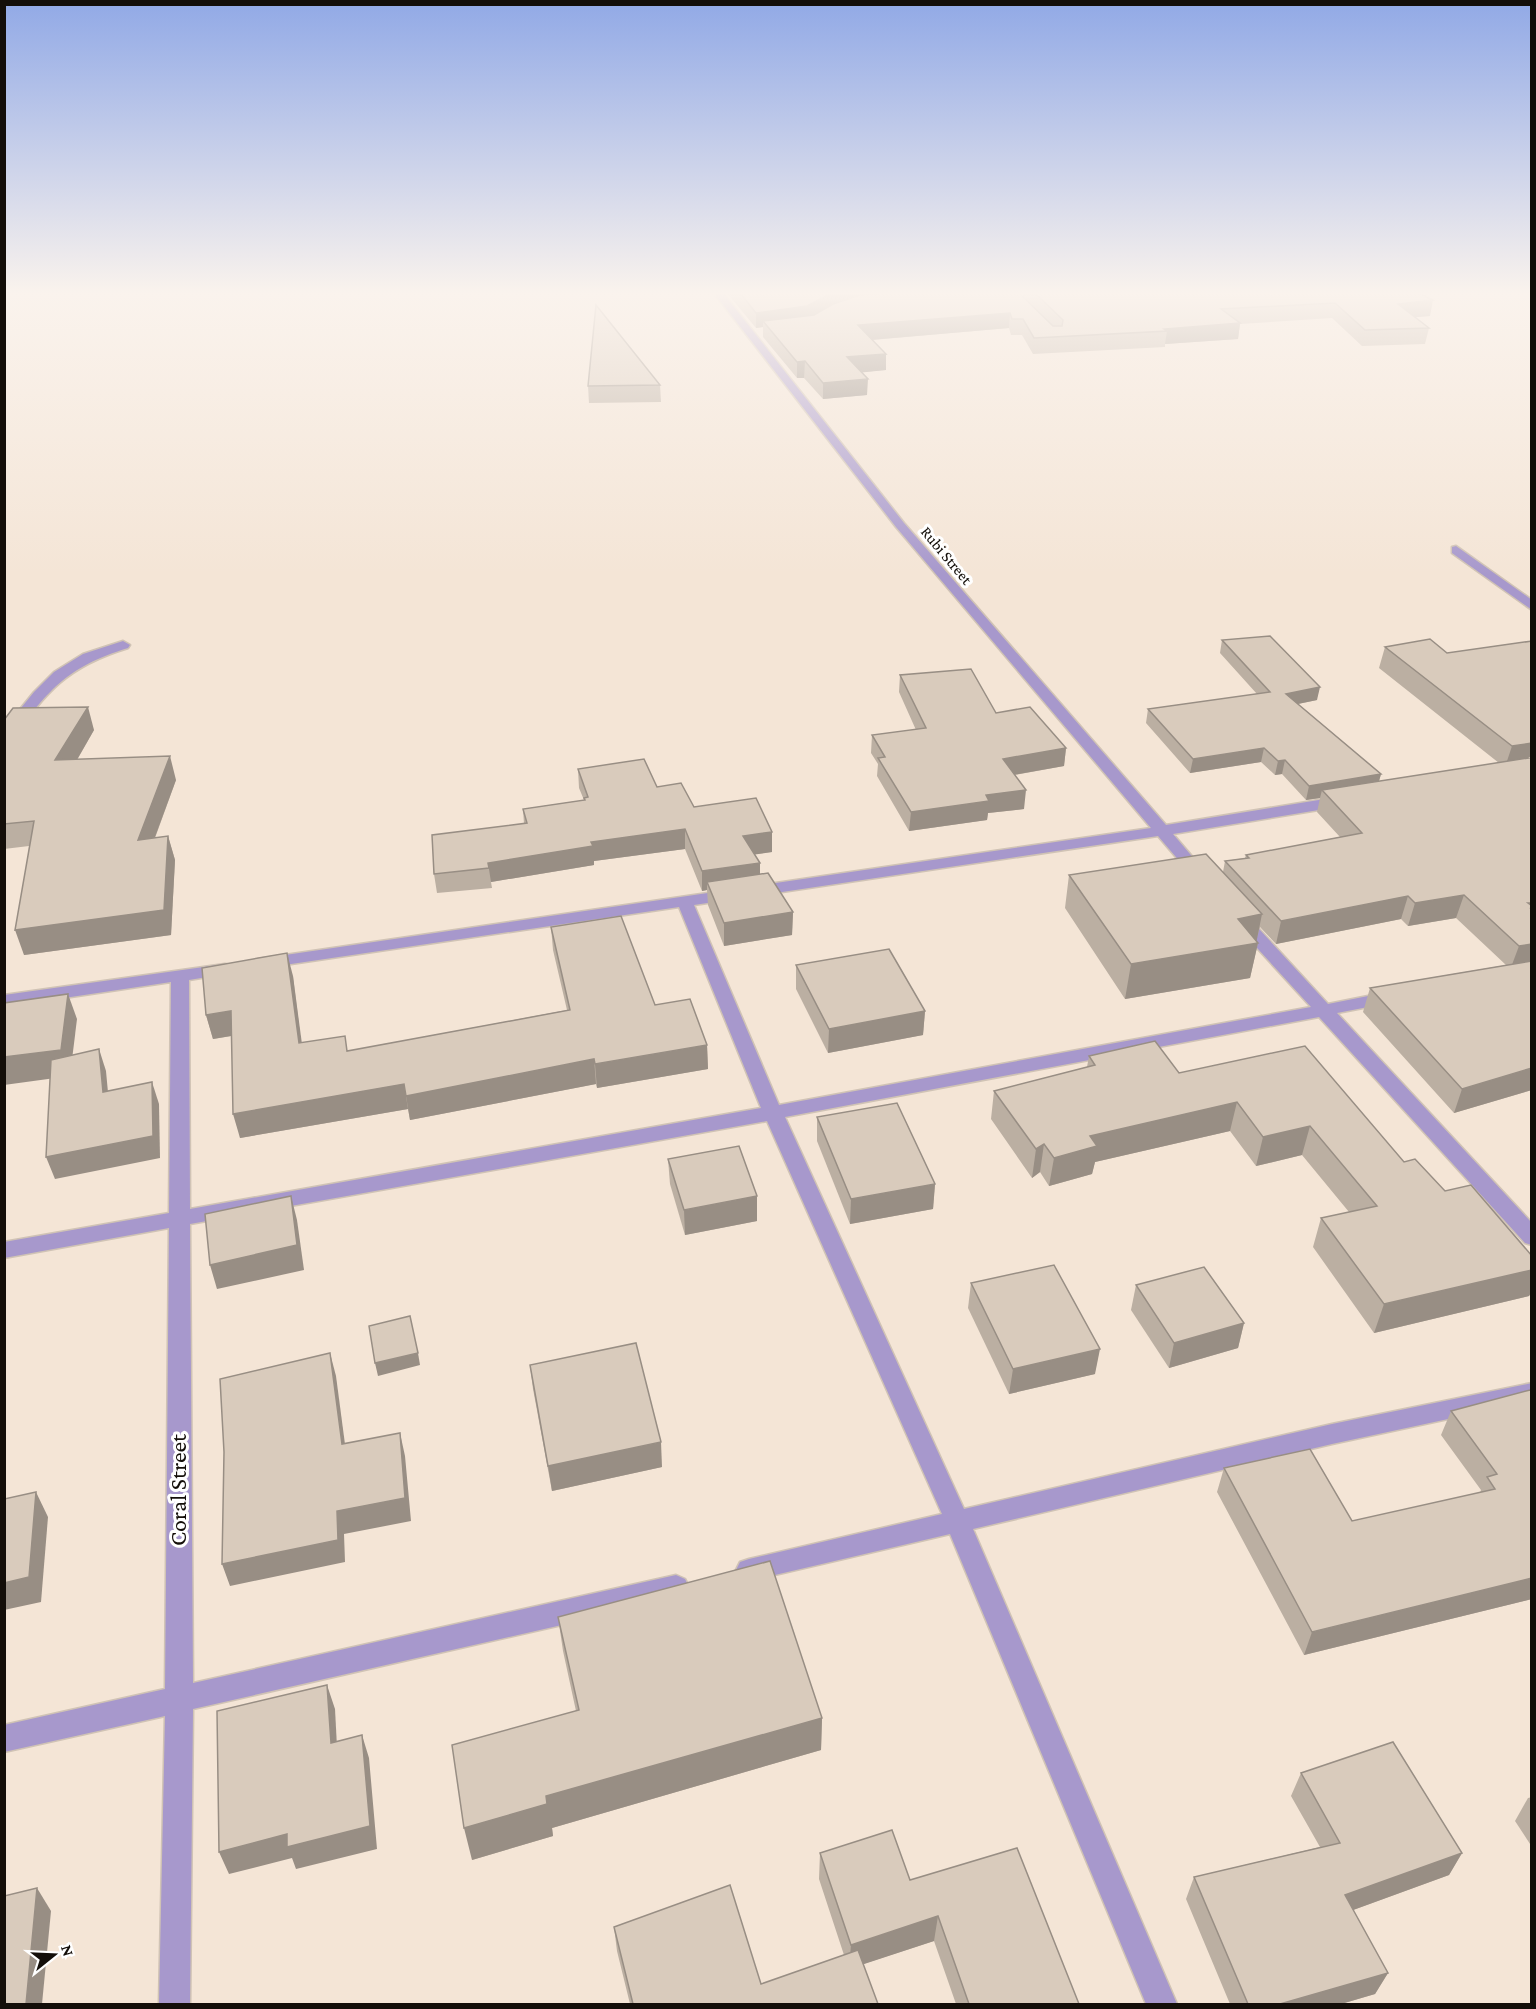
<svg xmlns="http://www.w3.org/2000/svg" width="1536" height="2009" font-family="'Crimson Pro',serif">
<rect width="100%" height="100%" fill="#f4e5d6"/>
<g fill="none" stroke-linecap="round" stroke-linejoin="round">
<defs>
<g id="minor">
<path d="M714 293H723L904 523 1166 825 1343 796 1351 801 1343 806 1173 834 1207 874 1199 879 1193 877 1158 836 694 905 779 1105 1311 1007 1236 925 1234 921 1236 917H1248L1328 1004 1388 992 1394 994 1397 998 1394 1002 1337 1013 1532 1223V1245L1525 1243 1319 1017 785 1117 964 1509 1332 1424 1532 1383V1401L1332 1444 973 1529 1177 2004H1146L950 1534 749 1581 740 1578 736 1570 740 1562 749 1559 942 1514 767 1121 190 1224 193 1683 676 1575 685 1579 689 1587 685 1595 676 1599 193 1709 190 2004H159L165 1716 4 1752V1725L165 1689 169 1228 4 1258V1242L169 1213 171 982 4 1007V995L225 964 231 965 234 969 231 973 189 980 190 1209 761 1108 679 907 264 968 258 967 255 963 258 959 1151 828 896 527Z"/>
<path d="M1456 546 1532 600V610L1452 553V547Z"/>
<path d="M123 641 130 645 128 648C65 667 47 692 9 743L4 744V729L34 692 54 672 83 654Z"/>
</g>
</defs>
<use href="#minor" stroke="#d0c3b5" stroke-width="3"/>
<use href="#minor" fill="#a798cc" fill-rule="evenodd"/>
</g>
<g fill="#bbafa2">
<path d="M727 293H1019L1023 297V293H1419L1430 316 1415 317 1429 328 1425 344 1362 346 1332 318 1240 324 1238 339 1165 344V347L1033 354 1022 335H1011L1009 328 872 340 886 354V370L862 372 867 395 823 399 804 378H797L763 337V327L756 328Z"/>
<path d="M660 385 661 402 589 403 588 386Z"/>
<path d="M1222 640 1317 700 1298 704 1381 774 1379 781 1499 763 1379 668 1385 647 1447 653 1532 641V1090L1454 1113 1363 1012 1370 988 1506 965 1456 918 1408 926 1401 919 1276 944 1260 927 1256 941 1258 943 1250 978 1125 999 1065 908 1069 875 1223 872 1225 861 1245 858 1246 855 1340 837 1317 812 1320 798 1306 800 1282 774 1275 775 1261 762 1190 773 1146 723 1148 709 1257 694 1220 653Z"/>
<path d="M900 675 996 713 1066 748 1064 766 1015 775 1024 809 988 813 987 820 909 831 877 776 878 764 871 753 872 735 916 730 899 692Z"/>
<path d="M4 720 94 730 77 760 176 780 155 838 168 836 175 860 171 935 24 955 29 846 4 849Z"/>
<path d="M578 769 657 787 694 807 772 832V852L754 854 760 863V874L793 912 792 935 724 946 708 905 707 890 702 891 685 849 594 861V865L491 882 492 888 437 893 434 874 524 824 523 809 584 800 579 788Z"/>
<path d="M551 927 655 1005 707 1045 708 1069 597 1088 596 1084 410 1120 408 1109 240 1138 231 1036 213 1039 206 1015 293 976 301 1043 348 1051 567 1010 553 950Z"/>
<path d="M796 965 925 1011 923 1035 828 1053 796 989Z"/>
<path d="M1089 1056 1179 1073 1404 1162 1445 1191 1532 1256V1291L1529 1296 1374 1333 1313 1247 1321 1218 1349 1212 1302 1155 1256 1166 1230 1131 1095 1162 1092 1174 1049 1186 1040 1172 1032 1178 991 1119 994 1091 1087 1067Z"/>
<path d="M817 1117 935 1184 933 1209 850 1224 817 1141Z"/>
<path d="M668 1159 757 1196V1221L685 1235 670 1184Z"/>
<path d="M971 1283 1095 1374 1009 1394 968 1308Z"/>
<path d="M1136 1285 1244 1323 1238 1348 1169 1368 1131 1310Z"/>
<path d="M530 1365 662 1467 552 1491 533 1389Z"/>
<path d="M1530 1390 1532 1599 1304 1655 1217 1492 1224 1468 1352 1521 1480 1493 1481 1490 1441 1435 1451 1411Z"/>
<path d="M558 1617 822 1718 821 1750 552 1828 553 1836 472 1860 576 1711 563 1651Z"/>
<path d="M1301 1773 1462 1853 1449 1875 1353 1910 1388 1973 1375 1994 1341 2004H1230L1186 1899 1194 1877 1320 1847 1291 1796Z"/>
<path d="M1532 1797V1847L1515 1821 1528 1798Z"/>
<path d="M820 1853 910 1880 1079 2004H956L934 1941 863 1964 878 2004H630L617 1951 614 1927 761 1984 844 1955 819 1879Z"/>
</g>
<g fill="#988e84">
<path d="M832 293H949L807 322 763 321V327L756 328V313Z"/>
<path d="M1433 300 1430 316 1394 319 1398 304Z"/>
<path d="M1010 313 1009 328 858 341V325Z"/>
<path d="M1240 323 1238 339 1165 344 1167 331 1164 329Z"/>
<path d="M886 354V370L847 374V357Z"/>
<path d="M805 361 804 378H797V362Z"/>
<path d="M868 379 867 395 823 399V383Z"/>
<path d="M1320 687 1317 700 1283 707 1286 694Z"/>
<path d="M88 707 94 730 63 784 55 760Z"/>
<path d="M1532 743V764L1526 757 1523 765 1505 767 1512 746Z"/>
<path d="M1066 748 1064 766 1001 777 1003 759Z"/>
<path d="M1264 748 1261 762 1190 773 1193 759Z"/>
<path d="M170 756 176 780 145 864 138 840Z"/>
<path d="M1285 760 1282 774 1275 775 1278 761Z"/>
<path d="M1381 774 1377 788 1322 790 1320 798 1306 800 1309 786Z"/>
<path d="M1026 790 1024 809 988 813 987 820 909 831 911 812 986 795Z"/>
<path d="M685 829V849L594 861V865L491 882 488 863 591 842Z"/>
<path d="M772 832V852L744 856 743 836Z"/>
<path d="M168 836 175 860 171 935 24 955 15 930Z"/>
<path d="M760 863V882H707V890L702 891V871Z"/>
<path d="M1464 895 1456 918 1408 926 1415 903Z"/>
<path d="M1408 896 1401 919 1276 944 1281 921Z"/>
<path d="M793 912 792 935 724 946V923Z"/>
<path d="M1262 914 1256 944 1258 943 1250 978 1125 999 1131 964 1238 919Z"/>
<path d="M1532 944V959L1529 967 1510 970 1519 946Z"/>
<path d="M287 953 293 976 305 1067 299 1043Z"/>
<path d="M68 994 77 1019 70 1076 4 1085V1057Z"/>
<path d="M231 1011 237 1035 213 1039 206 1015Z"/>
<path d="M925 1011 923 1035 828 1053 829 1029Z"/>
<path d="M707 1045 708 1069 597 1088 595 1064Z"/>
<path d="M99 1049 106 1071 110 1114 103 1092Z"/>
<path d="M594 1059 596 1084 410 1120 406 1096Z"/>
<path d="M1532 1068V1090L1454 1113 1462 1089Z"/>
<path d="M152 1082 159 1104 160 1158 55 1179 46 1157Z"/>
<path d="M404 1084 408 1109 240 1138 233 1114Z"/>
<path d="M1237 1102 1230 1131 1095 1162 1092 1174 1049 1186 1054 1158 1090 1136Z"/>
<path d="M1310 1126 1302 1155 1256 1166 1263 1137Z"/>
<path d="M1044 1144 1040 1172 1032 1178 1036 1149Z"/>
<path d="M935 1184 933 1209 850 1224 851 1199Z"/>
<path d="M291 1196 297 1220 304 1270 217 1289 210 1265Z"/>
<path d="M757 1196V1221L685 1235 684 1210Z"/>
<path d="M1532 1270V1291L1529 1296 1374 1333 1384 1304Z"/>
<path d="M1244 1323 1238 1348 1169 1368 1174 1343Z"/>
<path d="M1100 1349 1095 1374 1009 1394 1013 1369Z"/>
<path d="M330 1353 336 1376 348 1467 342 1444Z"/>
<path d="M418 1353 420 1365 378 1376 375 1363Z"/>
<path d="M400 1433 405 1456 411 1521 344 1534 345 1562 230 1586 222 1564 337 1511Z"/>
<path d="M661 1442 662 1467 552 1491 548 1466Z"/>
<path d="M36 1492 48 1517 41 1602 4 1610V1583Z"/>
<path d="M1532 1578V1599L1304 1655 1312 1632Z"/>
<path d="M327 1685 335 1709 338 1766 331 1743Z"/>
<path d="M822 1718 821 1750 552 1828 553 1836 472 1860 464 1828 546 1796Z"/>
<path d="M362 1735 369 1758 377 1849 296 1869 292 1858 229 1874 219 1852Z"/>
<path d="M1462 1853 1449 1875 1334 1917 1345 1895Z"/>
<path d="M37 1888 51 1911 42 2004H26Z"/>
<path d="M938 1916 934 1941 849 1969 851 1945Z"/>
<path d="M1388 1973 1375 1994 1341 2004H1280Z"/>
</g>
<g fill="#d9cbbc" stroke="#988e84" stroke-width="1.5">
<path d="M740 293H832L826 296 807 306 756 313Z"/>
<path d="M883 293H1019L1053 326H1062L1063 320 1035 293H1419L1433 300 1398 304 1429 328 1365 330 1335 303 1221 309 1240 323 1164 329 1167 331 1034 338 1023 319H1012L1010 313 858 325 886 354 847 357 868 379 823 383 805 361 797 362 763 321 814 315 833 304 860 295Z"/>
<path d="M596 305 660 385 588 386Z"/>
<path d="M1270 636 1320 687 1286 694 1381 774 1309 786 1285 760 1278 761 1264 748 1193 759 1148 709 1270 692 1222 640Z"/>
<path d="M1430 639 1447 653 1532 641V743L1512 746 1385 647Z"/>
<path d="M971 669 996 713 1030 707 1066 748 1003 759 1026 790 986 795 989 801 911 812 878 758 885 757 872 735 926 728 900 675Z"/>
<path d="M88 707 55 760 170 756 138 840 168 836 164 910 15 930 34 821 4 824V720L13 708Z"/>
<path d="M1532 756V903H1528L1532 906V908H1530L1532 909V944L1519 946 1464 895 1415 903 1408 896 1281 921 1225 861 1249 858 1246 855 1362 833 1322 790 1528 758 1526 757Z"/>
<path d="M644 759 657 787 681 783 694 807 756 798 772 832 743 836 760 863 702 871 685 829 591 842 593 846 488 863 489 868 434 874 432 835 527 823 523 809 585 800 584 798 588 797 578 769Z"/>
<path d="M1206 854 1262 914 1238 919 1258 943 1131 964 1069 875Z"/>
<path d="M768 873 793 912 724 923 707 882Z"/>
<path d="M621 916 655 1005 690 999 707 1045 595 1064 594 1059 406 1096 404 1084 233 1114 231 1011 206 1015 202 968 287 953 299 1043 345 1036 347 1051 570 1010 551 927Z"/>
<path d="M889 949 925 1011 829 1029 796 965Z"/>
<path d="M1532 961V1068L1462 1089 1370 988Z"/>
<path d="M68 994 61 1050 4 1057V1003Z"/>
<path d="M1155 1041 1179 1073 1305 1046 1404 1162 1415 1159 1445 1191 1471 1185 1532 1256V1270L1384 1304 1321 1218 1377 1206 1310 1126 1263 1137 1237 1102 1090 1136 1097 1146 1054 1158 1044 1144 1036 1149 994 1091 1095 1065 1089 1056Z"/>
<path d="M99 1049 103 1092 152 1082 153 1136 46 1157 51 1060Z"/>
<path d="M897 1103 935 1184 851 1199 817 1117Z"/>
<path d="M739 1146 757 1196 684 1210 668 1159Z"/>
<path d="M291 1196 297 1245 210 1265 205 1214Z"/>
<path d="M1054 1265 1100 1349 1013 1369 971 1283Z"/>
<path d="M1204 1267 1244 1323 1174 1343 1136 1285Z"/>
<path d="M410 1316 418 1353 375 1363 369 1326Z"/>
<path d="M636 1343 661 1442 548 1466 530 1365Z"/>
<path d="M330 1353 342 1444 400 1433 405 1498 337 1511 338 1540 222 1564 224 1452 220 1379Z"/>
<path d="M1530 1390 1532 1391V1578L1312 1632 1224 1468 1310 1449 1352 1521 1495 1489 1487 1477 1497 1474 1451 1411Z"/>
<path d="M36 1492 29 1577 4 1583V1499Z"/>
<path d="M770 1561 822 1718 546 1796 547 1804 464 1828 452 1745 579 1710 558 1617Z"/>
<path d="M327 1685 331 1743 362 1735 370 1826 287 1847V1834L219 1852 217 1711Z"/>
<path d="M1393 1742 1462 1853 1345 1895 1388 1973 1280 2004H1248L1194 1877 1340 1843 1301 1773Z"/>
<path d="M892 1830 910 1880 1017 1848 1079 2004H969L938 1916 851 1945 820 1853Z"/>
<path d="M730 1885 761 1984 858 1950 878 2004H633L614 1927Z"/>
<path d="M37 1888 26 2004H4V1896Z"/>
</g>
<linearGradient id="sky" x2="0" y2="1"><stop stop-color="#91a9e6"/><stop offset="0.51" stop-color="#faf3ed"/><stop offset="1" stop-color="#faf3ed" stop-opacity="0"/></linearGradient>
<rect width="1536" height="575" fill="url(#sky)"/>
<g text-anchor="middle" stroke-width="6" stroke-linejoin="round" paint-order="stroke">
<g font-size="16" fill="#130e09" stroke="#fff">
<text transform="translate(947 555) rotate(50)" y="6">Rubi Street</text>
</g>
<g font-size="24" fill="#130e09" stroke="#fff">
<text transform="translate(178 1490) rotate(-90)" y="8">Coral Street</text>
</g>
</g>
<rect width="1536" height="2009" fill="none" stroke="#130e09" stroke-width="12"/>
<g transform="translate(54 1955) rotate(72)" stroke="#ffffff" stroke-width="4.5" paint-order="stroke">
<path d="M0-4.5L10 22L0 15L-10 22Z" fill="#130e09"/>
<text y="-9" font-size="16" font-weight="bold" text-anchor="middle" fill="#130e09">N</text>
</g>
</svg>
